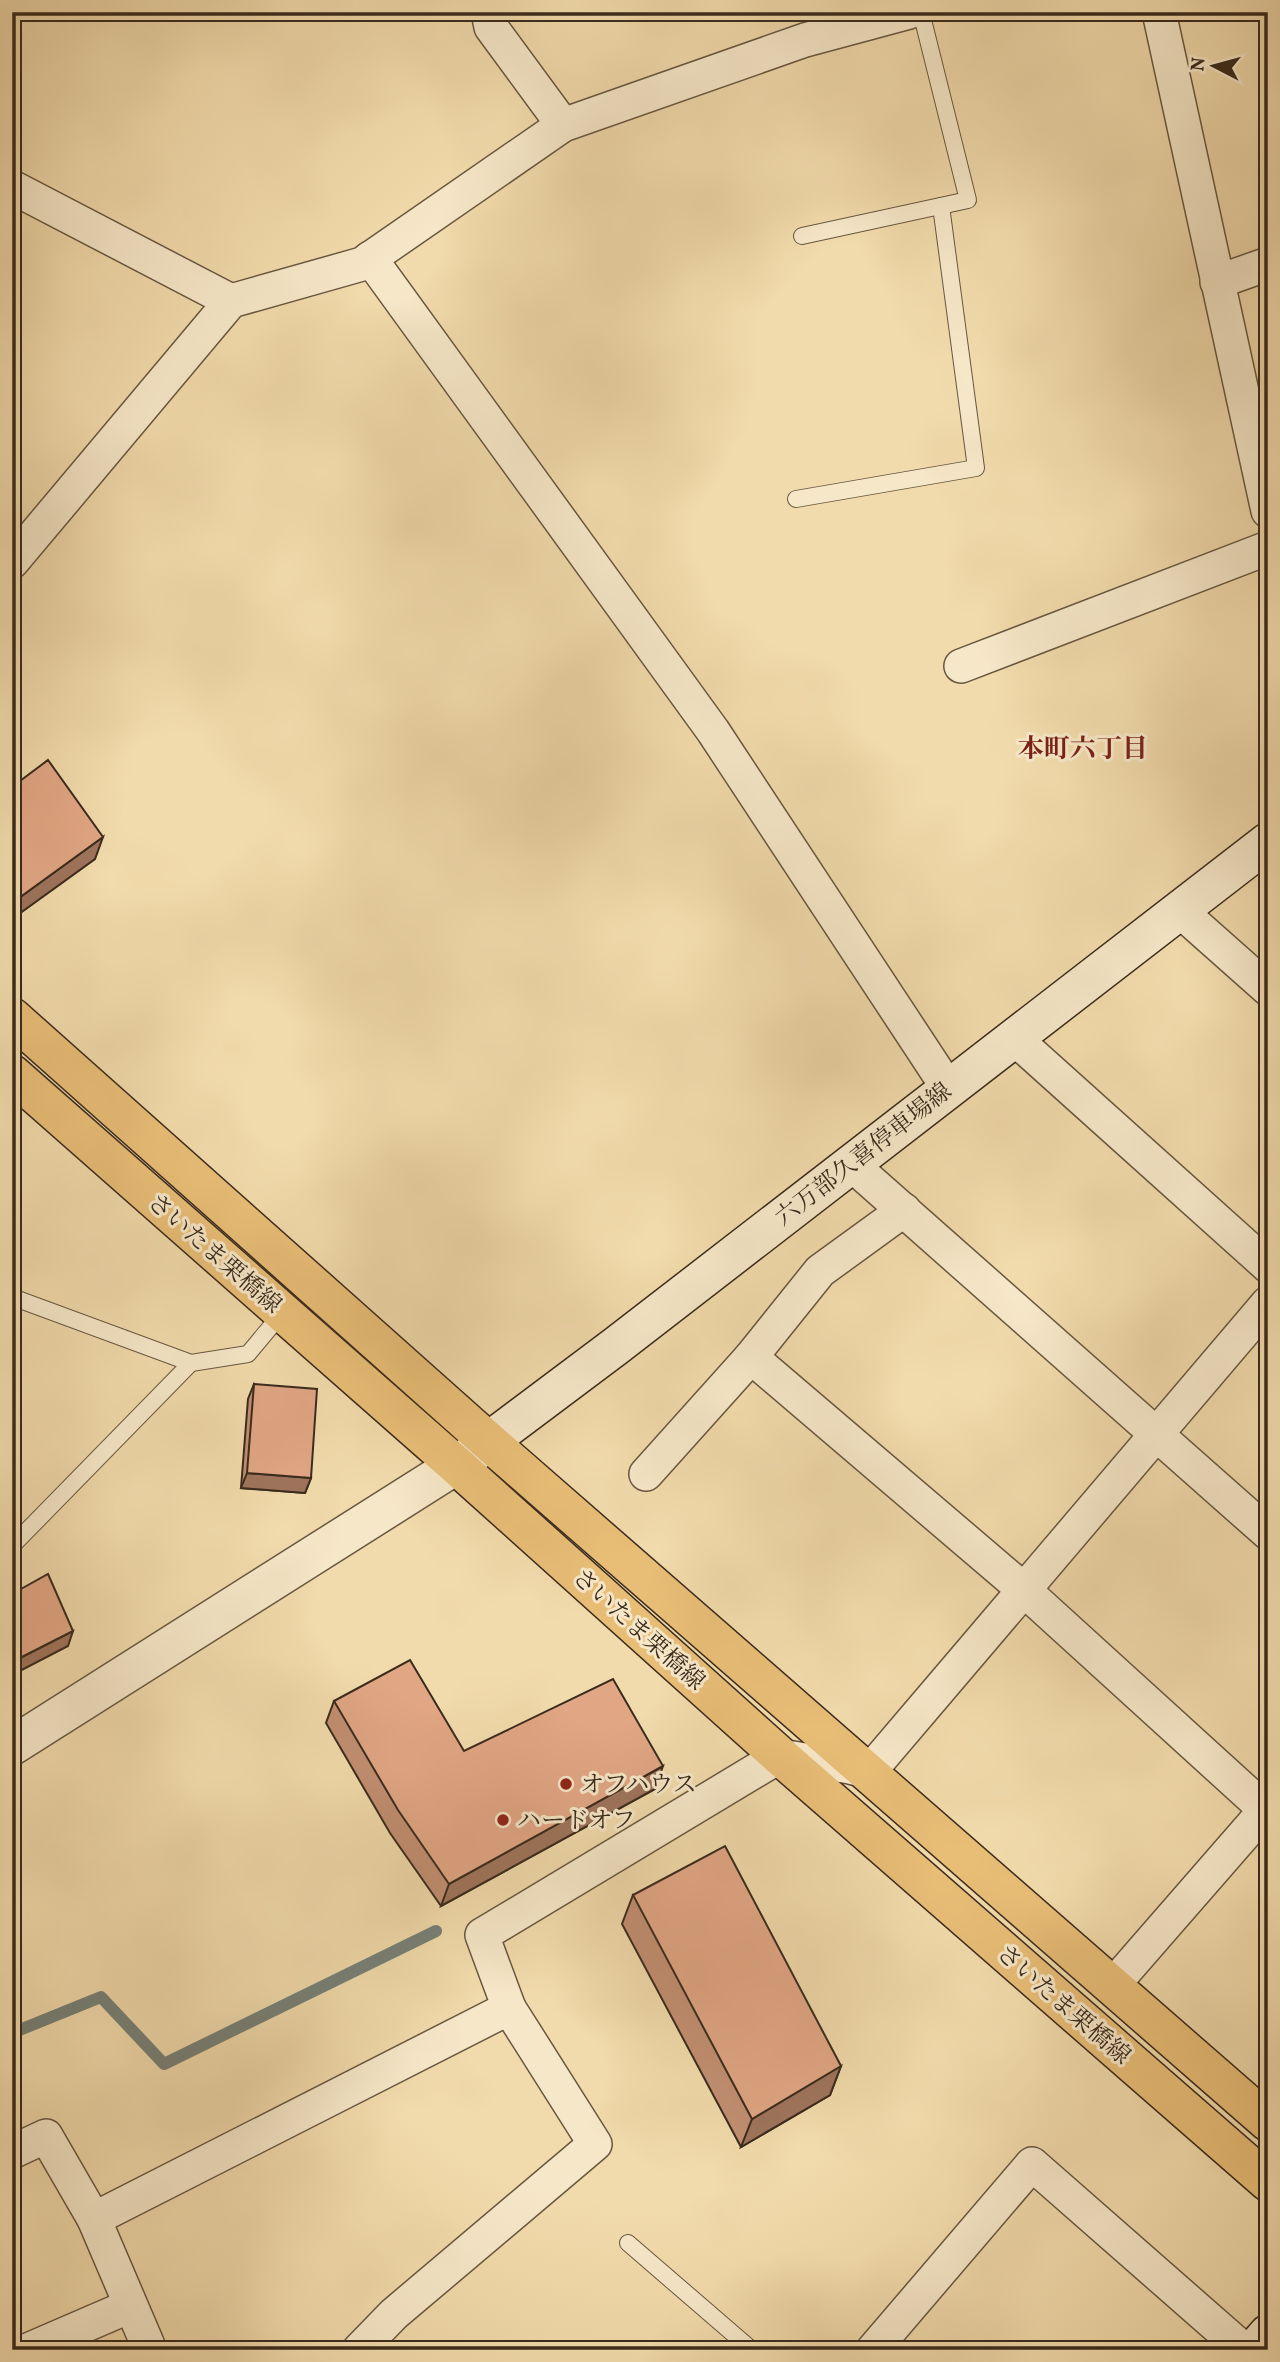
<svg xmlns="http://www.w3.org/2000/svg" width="1280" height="2362" font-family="Vollkorn,'Noto Serif JP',serif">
<rect width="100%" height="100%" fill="#f1daab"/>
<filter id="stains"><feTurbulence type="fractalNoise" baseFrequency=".00286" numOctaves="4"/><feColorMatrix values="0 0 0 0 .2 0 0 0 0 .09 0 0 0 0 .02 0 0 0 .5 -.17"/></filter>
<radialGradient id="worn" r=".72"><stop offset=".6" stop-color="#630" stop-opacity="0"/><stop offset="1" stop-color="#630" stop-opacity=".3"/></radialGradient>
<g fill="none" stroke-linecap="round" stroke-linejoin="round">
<path stroke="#768077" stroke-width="12" d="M12 2033 101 1997 164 2064 436 1931"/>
<defs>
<g id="service">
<path d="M816 12 819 36"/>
<path d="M802 236 968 200 921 12"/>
<path d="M796 499 976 468 941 206"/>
<path d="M12 1297 191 1363 248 1354 283 1312"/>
<path d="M12 1546 191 1363"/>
<path d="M628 2243 752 2350"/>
</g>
<g id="minor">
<path d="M488 12 491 27 563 125"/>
<path d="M1159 12 1268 511"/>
<path d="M12 187 231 301"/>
<path d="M370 258 713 731 948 1088"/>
<path d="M1217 282 1268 264"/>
<path d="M12 562 231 301 362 264 563 125 805 40 909 12"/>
<path d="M961 666 1268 548"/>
<path d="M1179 910 1268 989"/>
<path d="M1013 1037 1268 1266"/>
<path d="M851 1164 1268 1533"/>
<path d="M751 1357 1024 1590 1268 1812"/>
<path d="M646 1474 751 1357 820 1271 904 1210"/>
<path d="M1113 1985 1268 1807"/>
<path d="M12 2152 46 2136 94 2219"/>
<path d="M28 2350 130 2306"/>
<path d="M150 2350 94 2219 509 2008 482 1935 780 1756 850 1767 869 1772 1268 1303"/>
<path d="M359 2350 394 2314 595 2144 509 2008"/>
<path d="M873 2350 1032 2164 1244 2350"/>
</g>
<path id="tertiary" d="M12 1746 456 1465"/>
<g id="secondary">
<path d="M464 1460 616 1346 1268 842"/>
<path d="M1254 2350 1268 2334"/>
</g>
<g id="primary">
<path d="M12 1017 489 1442 1268 2122"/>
<path d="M12 1074 456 1465 780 1756 1268 2182"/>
</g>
</defs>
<use href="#service" stroke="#685740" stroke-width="18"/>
<use href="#minor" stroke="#685740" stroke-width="36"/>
<use href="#tertiary" stroke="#685740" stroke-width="41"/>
<use href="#secondary" stroke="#3a2b1d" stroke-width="41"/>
<use href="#primary" stroke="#3a2b1d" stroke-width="41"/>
<use href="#service" stroke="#f6e7c8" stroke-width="16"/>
<use href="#minor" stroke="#f6e7c8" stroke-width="33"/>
<use href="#tertiary" stroke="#f6e7c8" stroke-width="38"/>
<use href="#secondary" stroke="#f6e7c8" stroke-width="38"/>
<use href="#primary" stroke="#e8bd76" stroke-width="38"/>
</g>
<g fill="#c28f72" stroke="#3a2b1d" stroke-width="2">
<path d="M254 1384 311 1478 305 1493 241 1488 248 1399Z"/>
<path d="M334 1701 464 1751 655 1789 441 1906 390 1833 326 1723Z"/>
<path d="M633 1895 841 2066 830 2095 741 2147 622 1924Z"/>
</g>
<g fill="#9e745c" stroke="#3a2b1d" stroke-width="2">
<path d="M103 837 95 859 12 919V903Z"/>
<path d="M247 1473 311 1478 305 1493 241 1488Z"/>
<path d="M73 1631 68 1646 12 1675V1662Z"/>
<path d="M663 1766 655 1789 441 1906 449 1884Z"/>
<path d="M841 2066 830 2095 741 2147 752 2119Z"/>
</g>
<g fill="#e1a684" stroke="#3a2b1d" stroke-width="2">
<path d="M48 760 103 837 12 903V787Z"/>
<path d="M254 1384 317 1389 311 1478 247 1473Z"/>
<path d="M48 1574 73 1631 12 1662V1594Z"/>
<path d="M410 1660 464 1751 613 1679 663 1766 449 1884 398 1810 334 1701Z"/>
<path d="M725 1846 841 2066 752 2119 633 1895Z"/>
</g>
<g fill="#8f2418" stroke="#f6e7c8" stroke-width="2.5">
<circle cx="566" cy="1784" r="7"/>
<circle cx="503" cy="1820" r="7"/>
</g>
<g text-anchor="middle" stroke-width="6" stroke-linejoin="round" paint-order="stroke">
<g font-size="24" fill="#3a2b1d" stroke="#f6e7c8">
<text transform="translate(863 1154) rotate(-38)" y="8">六万部久喜停車場線</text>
<text transform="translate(215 1253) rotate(41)" y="8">さいたま栗橋線</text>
<text transform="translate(639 1629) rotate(42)" y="8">さいたま栗橋線</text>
<text transform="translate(1064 2004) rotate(41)" y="8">さいたま栗橋線</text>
</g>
<g font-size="24" fill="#3a2b1d" stroke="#f6e7c8" text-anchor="start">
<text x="580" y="1792">オフハウス</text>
<text x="517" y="1828">ハードオフ</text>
</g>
<g font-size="26" font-weight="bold" fill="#7a1f14" stroke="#f6e7c8">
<text x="1083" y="757">本町六丁目</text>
</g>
</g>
<rect width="1280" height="2362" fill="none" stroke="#f1daab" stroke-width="42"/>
<rect x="14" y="14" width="1252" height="2334" fill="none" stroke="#3a2b1d" stroke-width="3.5"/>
<rect x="21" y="21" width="1238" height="2320" fill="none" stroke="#3a2b1d" stroke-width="2"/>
<g transform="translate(1214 66) rotate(276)" stroke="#f6e7c8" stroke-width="5" paint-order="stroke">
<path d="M0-5L12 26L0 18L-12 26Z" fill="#3a2b1d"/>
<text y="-10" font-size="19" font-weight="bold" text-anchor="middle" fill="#3a2b1d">N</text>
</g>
<rect width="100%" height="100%" filter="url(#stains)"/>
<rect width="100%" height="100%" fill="url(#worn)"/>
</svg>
